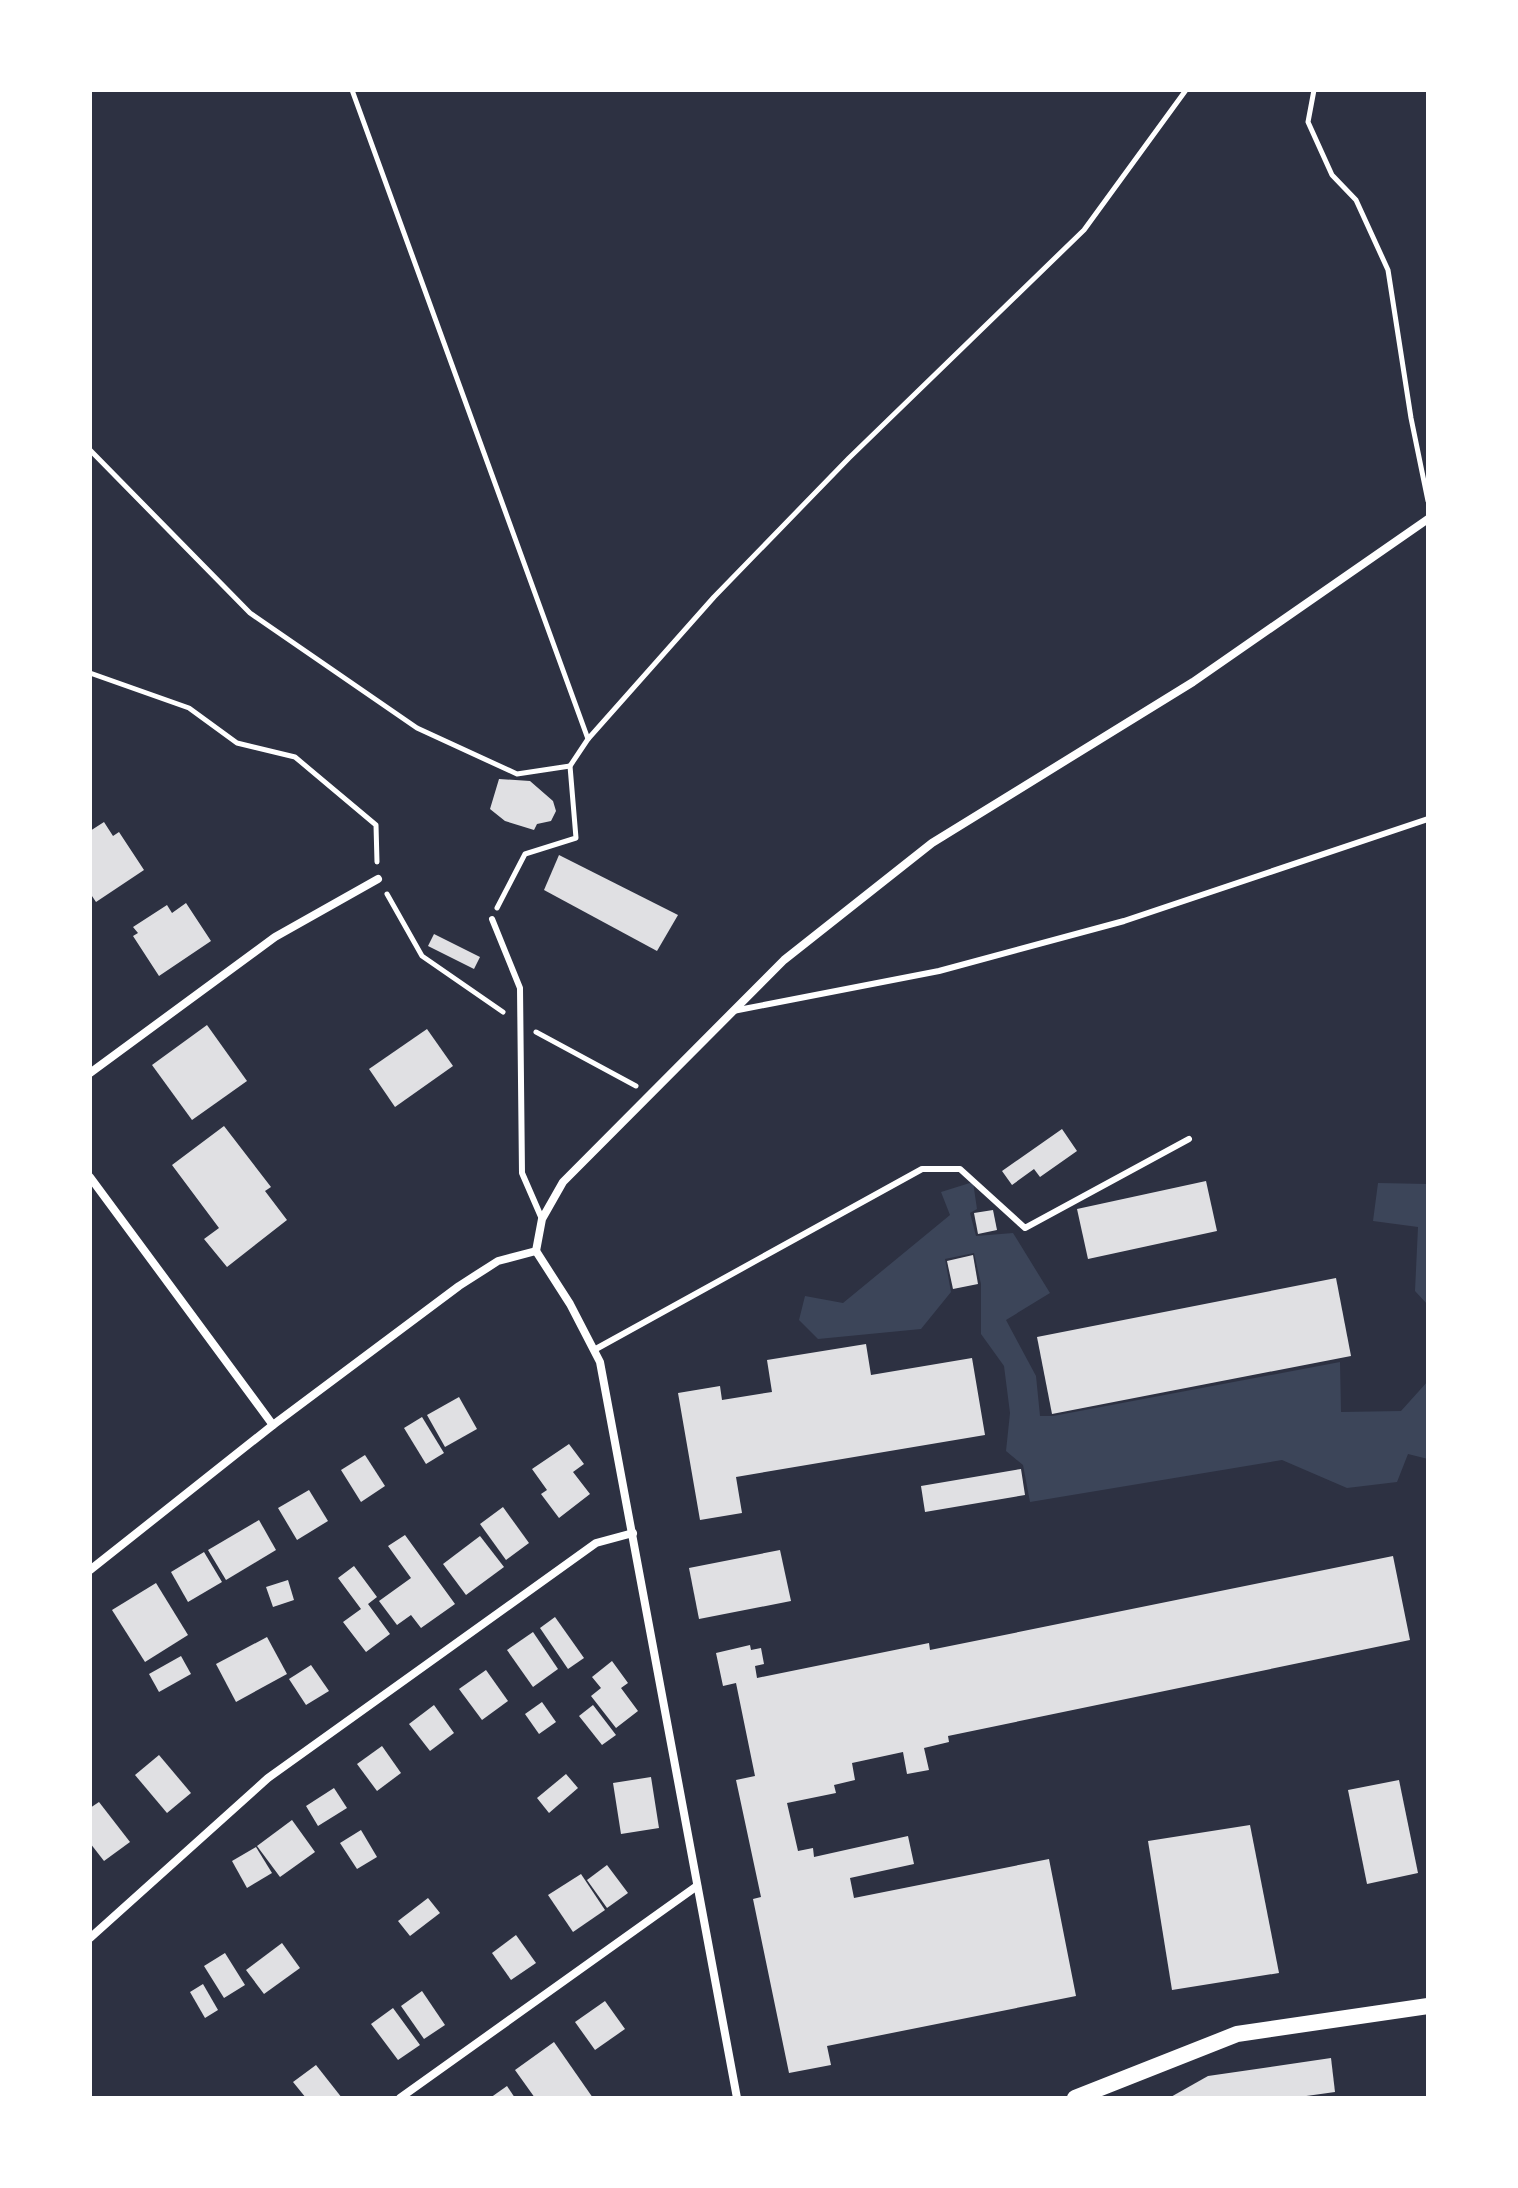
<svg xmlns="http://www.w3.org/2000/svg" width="1518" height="2188" font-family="Overpass,sans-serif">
<rect width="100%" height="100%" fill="#2d3142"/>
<g fill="#3c4559">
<path d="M973 1182 977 1209 970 1213 976 1236 1013 1233 1050 1293 1006 1320 1036 1376 1040 1416H1053L1340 1362 1341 1412 1401 1411 1428 1381V1459L1408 1454 1397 1482 1347 1488 1282 1460 1030 1502 1023 1465 1006 1451 1010 1413 1004 1366 981 1334V1284L974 1253 945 1259 951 1292 921 1329 818 1339 799 1320 805 1296 843 1303 950 1215 941 1192Z"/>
<path d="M1378 1183 1428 1184V1305L1415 1291 1418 1227 1373 1221Z"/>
</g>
<g fill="#e0e0e3">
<path d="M499 779 530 781 553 801 556 811 551 821 537 824 534 830 505 821 490 809Z"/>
<path d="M104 822 113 836 119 832 144 870 96 902 90 893V831Z"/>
<path d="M559 855 678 915 657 951 544 890Z"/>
<path d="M186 903 211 941 159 976 133 936 138 933 133 927 167 905 172 913Z"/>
<path d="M434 934 480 957 474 969 428 946Z"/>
<path d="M207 1025 247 1081 192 1120 152 1065Z"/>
<path d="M427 1029 453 1066 395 1107 369 1069Z"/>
<path d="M224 1126 271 1187 265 1191 287 1220 227 1267 204 1239 219 1228 172 1165Z"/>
<path d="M1062 1129 1077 1151 1040 1177 1034 1169 1012 1185 1002 1171Z"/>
<path d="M1206 1181 1217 1231 1088 1259 1077 1209Z"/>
<path d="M993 1210 997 1230 978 1234 974 1213Z"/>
<path d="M973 1255 978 1284 953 1289 947 1261Z"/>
<path d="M1336 1278 1351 1356 1052 1414 1037 1337Z"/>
<path d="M866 1344 871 1375 972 1358 985 1435 736 1477 742 1513 700 1520 678 1393 720 1386 722 1400 772 1392 767 1360Z"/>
<path d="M459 1397 477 1429 445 1447 427 1415Z"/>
<path d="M422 1417 444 1453 426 1464 404 1428Z"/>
<path d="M569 1444 584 1464 573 1472 590 1494 559 1518 541 1494 547 1490 532 1469Z"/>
<path d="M365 1455 385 1486 361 1502 341 1470Z"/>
<path d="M1021 1469 1025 1495 925 1512 921 1486Z"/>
<path d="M309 1490 328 1521 297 1540 278 1508Z"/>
<path d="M503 1507 529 1543 506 1560 480 1524Z"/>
<path d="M259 1520 276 1550 226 1580 208 1550Z"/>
<path d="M405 1535 455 1604 421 1628 411 1615 397 1625 379 1601 411 1578 388 1546Z"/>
<path d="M480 1536 504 1567 466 1595 443 1564Z"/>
<path d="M780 1550 791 1601 699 1619 689 1568Z"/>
<path d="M204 1552 222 1582 188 1602 171 1572Z"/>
<path d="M1393 1556 1410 1640 948 1736 949 1742 924 1748 929 1770 907 1774 903 1752 852 1763 855 1780 834 1785 836 1793 787 1803 798 1851 813 1848 814 1857 908 1836 914 1864 850 1878 854 1898 1049 1859 1076 1996 827 2046 831 2065 789 2073 753 1899 761 1897 736 1780 755 1776 736 1683 723 1686 716 1653 750 1645 751 1650 761 1648 764 1664 755 1666 757 1678 929 1643 930 1650Z"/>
<path d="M354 1566 377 1597 368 1604 390 1634 366 1652 343 1622 361 1609 338 1578Z"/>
<path d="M288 1580 294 1600 273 1607 266 1587Z"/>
<path d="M156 1583 188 1635 145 1662 112 1610Z"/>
<path d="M555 1617 584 1658 568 1669 540 1628Z"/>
<path d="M533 1632 558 1669 533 1687 507 1650Z"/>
<path d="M267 1637 287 1674 236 1702 216 1664Z"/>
<path d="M181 1656 191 1674 159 1692 149 1674Z"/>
<path d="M612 1661 628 1683 621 1688 638 1711 616 1728 591 1696 601 1688 592 1677Z"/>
<path d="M311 1665 329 1691 306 1705 289 1679Z"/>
<path d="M486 1670 508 1701 482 1720 459 1689Z"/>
<path d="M542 1702 556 1722 539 1734 525 1714Z"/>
<path d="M434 1705 454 1733 430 1751 409 1724Z"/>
<path d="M593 1705 616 1735 602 1745 579 1716Z"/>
<path d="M382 1746 401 1773 377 1791 357 1764Z"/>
<path d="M159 1755 191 1793 167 1813 135 1775Z"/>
<path d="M566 1774 578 1788 549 1813 537 1798Z"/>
<path d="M651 1777 659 1828 621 1834 613 1783Z"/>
<path d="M1399 1780 1418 1873 1367 1884 1348 1790Z"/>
<path d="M334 1788 347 1808 318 1826 306 1806Z"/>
<path d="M99 1802 130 1842 104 1861 90 1843V1808Z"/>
<path d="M292 1820 315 1852 280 1877 257 1846Z"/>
<path d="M1250 1825 1279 1973 1172 1990 1148 1841Z"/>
<path d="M361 1830 377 1857 357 1869 340 1843Z"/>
<path d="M256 1847 272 1873 247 1888 232 1861Z"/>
<path d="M607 1865 628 1893 607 1908 587 1880Z"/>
<path d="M581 1874 605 1910 573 1932 548 1895Z"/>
<path d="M428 1898 440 1913 410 1936 398 1921Z"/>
<path d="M516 1935 536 1963 511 1980 492 1953Z"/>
<path d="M282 1943 300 1968 264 1994 246 1970Z"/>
<path d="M225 1953 245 1985 224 1998 204 1966Z"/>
<path d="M203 1984 218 2010 205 2018 190 1992Z"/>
<path d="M422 1991 445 2025 424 2039 401 2006Z"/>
<path d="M605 2001 625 2029 595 2050 575 2022Z"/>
<path d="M393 2008 420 2045 398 2060 371 2024Z"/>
<path d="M554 2042 593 2098H535L515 2070Z"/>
<path d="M1331 2058 1335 2092 1292 2098H1169L1208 2076Z"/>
<path d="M316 2065 342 2098H306L293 2082Z"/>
<path d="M507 2086 515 2098H490Z"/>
</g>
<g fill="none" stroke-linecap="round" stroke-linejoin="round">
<g stroke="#fff" stroke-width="5">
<path d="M352 90 588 739"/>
<path d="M1314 90 1308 122 1332 175 1356 200 1388 270 1411 418 1428 501"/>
<path d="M90 450 250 613 417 728 517 774 570 766"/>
<path d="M90 673 189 708 237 743 295 757 376 825 377 862"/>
<path d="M387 894 422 956 503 1012"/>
<path d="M497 908 525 854 576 838 570 766 588 739 714 597 849 458 1084 230 1186 90"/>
<path d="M536 1032 636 1086"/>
</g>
<g stroke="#fff" stroke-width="6">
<path d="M492 919 520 988 522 1173 542 1219"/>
<path d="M733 1011 939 971 1124 921 1428 819"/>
<path d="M594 1350 922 1169H960L1025 1228 1189 1139"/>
</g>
<g stroke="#fff" stroke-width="8">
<path d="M90 1073 275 937 378 879"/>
<path d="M90 1177 273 1425"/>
<path d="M536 1251 542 1219 563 1182 784 960 932 843 1193 682 1428 519"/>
<path d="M536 1251 570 1304 600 1362 737 2098"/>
<path d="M90 1570 273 1425 459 1286 498 1261 536 1251"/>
<path d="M90 1938 268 1778 596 1543 633 1533"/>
<path d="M400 2098 697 1886"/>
</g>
<path stroke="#fff" stroke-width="16" d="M1075 2098 1237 2034 1428 2006"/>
</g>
<rect width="1518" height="2188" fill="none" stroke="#ffffff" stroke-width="184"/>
</svg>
